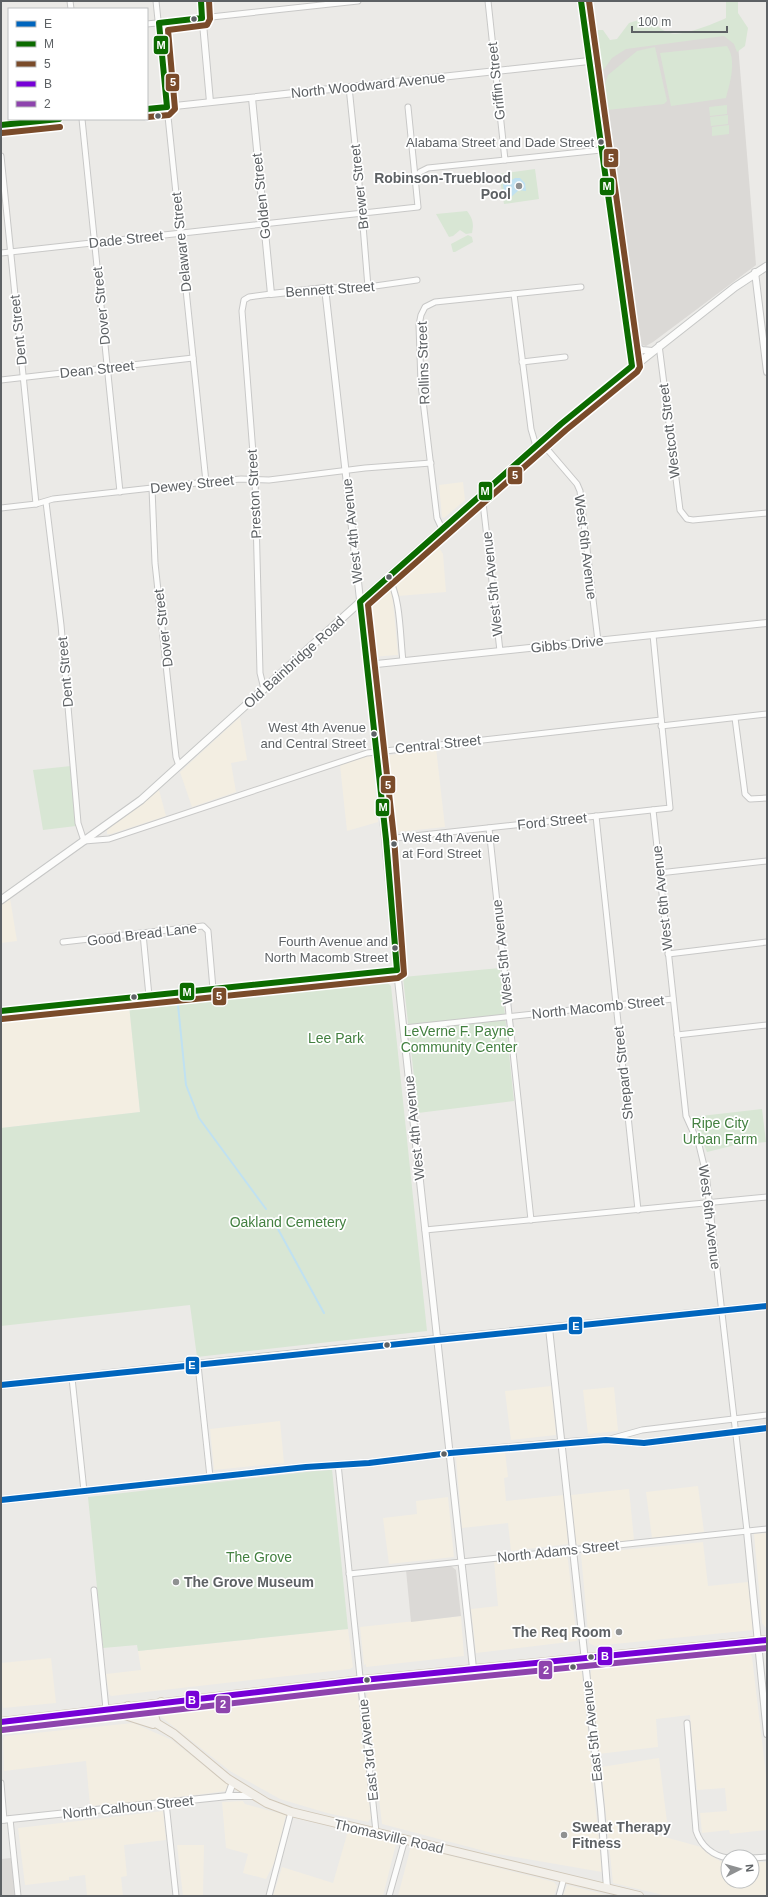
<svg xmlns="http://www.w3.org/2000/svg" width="768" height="1897" font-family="Helvetica,sans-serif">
<rect width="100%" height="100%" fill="#ebeae7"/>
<g fill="#f3eee2">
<path d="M463 482 465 500 444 518 442 517 439 485Z"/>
<path d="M435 541 443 554 446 592 398 596 392 579Z"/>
<path d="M388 583 392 591 398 655 371 657 366 603Z"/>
<path d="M240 717 247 760 231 763 236 792 192 807 180 772Z"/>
<path d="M436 748 445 827 397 832 392 830 384 756Z"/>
<path d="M369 755 373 758 378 822 347 831 340 765Z"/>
<path d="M159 790 166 816 111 834H107V830Z"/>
<path d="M10 898 17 941 1 943V905Z"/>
<path d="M129 1005 140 1112 1 1128V1019Z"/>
<path d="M551 1386 556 1435 511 1440 505 1391Z"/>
<path d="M614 1387 618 1431 588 1434 583 1390Z"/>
<path d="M280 1421 284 1463 214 1470 210 1429Z"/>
<path d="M505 1452 508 1477 504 1478 506 1501 564 1495 568 1544 511 1551 508 1523 462 1528 456 1458 458 1457Z"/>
<path d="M698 1486 704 1532 652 1538 646 1492Z"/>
<path d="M629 1489 634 1540 580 1545 576 1544 571 1495Z"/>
<path d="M448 1497 454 1557 389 1564 383 1518 417 1514 416 1501Z"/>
<path d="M767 1533V1628H766L762 1623 754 1534Z"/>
<path d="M703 1542 708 1586 748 1582 753 1630 595 1646 589 1643 581 1554Z"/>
<path d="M566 1556 568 1560 577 1641 476 1653 471 1609 498 1606 494 1561Z"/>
<path d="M461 1616 464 1656 366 1667V1664L364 1665 360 1627Z"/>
<path d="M348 1629 353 1667 350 1669 111 1696 109 1694 106 1674 141 1670 138 1651Z"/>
<path d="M750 1653 752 1657 767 1783V1830L730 1834 729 1830 702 1833 700 1813 727 1811 725 1788 697 1790 690 1715 656 1719 658 1747 598 1754 590 1676 592 1668 650 1665Z"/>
<path d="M51 1658 56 1703 3 1708 1 1694V1663Z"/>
<path d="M576 1668 582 1672 602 1872 492 1853 382 1824 367 1696 368 1690Z"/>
<path d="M355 1691 358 1695 371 1818 368 1822 327 1813 280 1799 230 1771 160 1716 161 1712Z"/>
<path d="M133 1723 172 1740 229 1786 227 1791 140 1802 90 1806 86 1761 4 1771 3 1741 5 1736Z"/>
<path d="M659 1758 667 1822 644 1827 643 1831 701 1847 708 1854 720 1861 728 1862V1881H752V1862H766L767 1896H667L613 1883 601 1767Z"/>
<path d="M243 1801 245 1804 286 1815 275 1861 266 1879 243 1873 248 1854 226 1848 222 1802Z"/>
<path d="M163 1811 166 1840 124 1845 127 1876 121 1877 123 1896H87L85 1875 69 1877V1880L25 1885 18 1828Z"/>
<path d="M348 1831 396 1844 383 1896H273L282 1867 333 1883Z"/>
<path d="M177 1845H204L203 1896H183Z"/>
<path d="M411 1846 554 1882 557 1886 554 1896H398Z"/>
<path d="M567 1885 603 1894 610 1896H563Z"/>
</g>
<g fill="#dbd9d6">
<path d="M737 32 756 265 653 342 646 346 641 345 635 338 633 328 594 53Z"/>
<path d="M451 1566 456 1570 461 1616 411 1622 406 1570Z"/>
<path d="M11 1858 15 1896H1V1859Z"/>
</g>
<g fill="#d8e6d4">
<path d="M726 1H738V13L748 28 745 46 737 52 734 44 724 36 626 49 612 58 599 76 594 37 598 30H603L610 40 617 39 629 23 648 17C655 23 661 31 670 33 681 37 716 23 726 18Z"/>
<path d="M727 46C737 60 730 83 726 98L671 106 660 53Z"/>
<path d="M655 47 667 101 664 104 607 110 604 87 608 75 637 51Z"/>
<path d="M727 105V114L710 116 709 107Z"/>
<path d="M728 115V124L711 126 710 117Z"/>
<path d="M729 125V134L712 136V127Z"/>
<path d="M535 169 539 199 504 204 499 174Z"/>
<path d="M467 211C473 219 474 224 472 233L466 234 460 230 453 236 449 237 436 214Z"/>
<path d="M468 235 472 237 473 242 455 252H453L451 244Z"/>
<path d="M71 766 76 826 43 830 33 770Z"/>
<path d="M500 968 514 1101 418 1113 403 977Z"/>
<path d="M384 980 391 986 427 1331 197 1357 190 1305 1 1326V1128L140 1112 129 1005Z"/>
<path d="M762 1109 766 1142 735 1145 707 1152 692 1117Z"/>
<path d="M332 1469 348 1629 138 1651 137 1645 103 1648 88 1497Z"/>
</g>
<path fill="#c0e1f1" d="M502 177H507L510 181 515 178H520L525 183 526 191 519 190 511 197 505 198Z"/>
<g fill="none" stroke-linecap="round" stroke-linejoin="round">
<g stroke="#c0e1f1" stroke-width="2">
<path d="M178 1005 186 1085 199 1118 266 1209"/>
<path d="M273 1220 324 1313"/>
</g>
<defs>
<g id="minor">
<path d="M70 1 71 9"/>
<path d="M156 1 206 482"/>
<path d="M488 1 505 160"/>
<path d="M147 24 358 1"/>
<path d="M349 87 362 213 368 287"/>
<path d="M82 119 120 492"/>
<path d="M1 156 36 504"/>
<path d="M415 178 420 172 428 168 601 150"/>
<path d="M1 253 418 207 408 107"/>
<path d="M325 288 368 287 417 280"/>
<path d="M514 294 531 429 536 446"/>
<path d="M659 345 680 510 687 519 693 520 767 513"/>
<path d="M522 362 565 357"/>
<path d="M1 380 193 358"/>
<path d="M541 442 577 484 580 491 598 641"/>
<path d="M152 488 155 563 176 757 179 766"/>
<path d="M482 494 500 651"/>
<path d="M46 502 61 625 78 823 84 841 109 839 367 753 661 720"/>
<path d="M1 508 36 504 53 499 206 482 241 479 269 480 365 468 431 463"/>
<path d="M442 529 437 518 421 384 419 325 421 315 425 307 435 302 581 287"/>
<path d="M388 577C401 597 400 638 403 661"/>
<path d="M264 689 260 673 255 479 242 311 244 300 249 297 271 294"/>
<path d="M735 718 745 794 750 799 767 798"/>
<path d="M661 726 767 714"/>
<path d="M653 810 686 1116 699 1145 706 1174 747 1531"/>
<path d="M596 816 638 1210"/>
<path d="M489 828 531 1220"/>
<path d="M386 839 670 808 653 635"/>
<path d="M659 873 767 861"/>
<path d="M143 934 149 996"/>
<path d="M63 942 203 926 208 931 213 989"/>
<path d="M668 954 767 942"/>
<path d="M404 1028 673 999"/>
<path d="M677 1035 767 1025"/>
<path d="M425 1230 767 1197"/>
<path d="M198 1365 210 1477"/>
<path d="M72 1378 84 1491"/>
<path d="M610 1439 642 1430 767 1415"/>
<path d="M338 1464 376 1832"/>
<path d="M349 1574 767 1529"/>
<path d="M94 1590 106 1709"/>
<path d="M687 1723 696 1831C701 1846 713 1856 728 1858"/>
<path d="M1 1783 4 1820"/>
<path d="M166 1803 176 1896"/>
<path d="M10 1819 18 1896"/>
<path d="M752 1858 767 1857"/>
<path d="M269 1896 291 1812"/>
<path d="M389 1896 405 1839"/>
<path d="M559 1896 564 1878"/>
</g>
<g id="tertiary">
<path d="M201 1 210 102"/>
<path d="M581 1 632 366"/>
<path d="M252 98 271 294 325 288 377 751 397 970 473 1668"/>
<path d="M147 109 589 61"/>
<path d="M1 125 59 119"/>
<path d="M755 272 767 372"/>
<path d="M629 342 642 350 652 351"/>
<path d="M367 665 767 623"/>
<path d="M1 1011 397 970"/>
<path d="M549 1328 601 1809 607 1888"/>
<path d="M747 1531 767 1734"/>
<path d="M228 1796 233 1782"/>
<path d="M1 1820 228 1796H256"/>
</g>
<g id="secondary">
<path d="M1 900 141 800 360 602 561 424 735 287 767 266"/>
<path d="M1 1385 321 1351 767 1306"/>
<path d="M1 1500 306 1467 369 1463 450 1453 561 1443 606 1440 644 1443 767 1428"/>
</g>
<g id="primary">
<path d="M128 1706 174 1734 228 1779 249 1792 267 1803 291 1812 639 1896"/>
<path d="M109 1710 153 1724"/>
<path d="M1 1722 353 1681 767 1640"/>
<path d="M156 1722 154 1715 161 1702"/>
</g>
</defs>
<use href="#minor" stroke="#c8c8c7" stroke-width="7"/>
<use href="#tertiary" stroke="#c8c8c7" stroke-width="8"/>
<use href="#secondary" stroke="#c6c7c6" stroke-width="9"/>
<use href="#primary" stroke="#d0c7b8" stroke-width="10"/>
<use href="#minor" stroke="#fcfcfb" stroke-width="5"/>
<use href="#tertiary" stroke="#fcfcfb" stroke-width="6"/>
<use href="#secondary" stroke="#fcfcfb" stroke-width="7"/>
<use href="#primary" stroke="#f2efe9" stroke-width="8"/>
<defs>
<g id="bus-1">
<path d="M1 1385 767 1306"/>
<path d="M1 1500 306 1467 369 1463 450 1453 606 1440 644 1443 767 1428"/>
</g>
<g id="bus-2">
<path d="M147 109 167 107 159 23 202 18 201 1"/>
<path d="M1 125 59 119"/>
<path d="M1 1011 397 970 386 839 360 602 561 424 632 366 581 1"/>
</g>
<g id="bus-3">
<path d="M148 117 169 115 175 109 168 30 207 25 210 19 209 1"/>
<path d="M2 133 60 127"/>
<path d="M2 1019 398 978 404 974 394 838 368 605 566 430 637 372 640 367 589 1"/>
</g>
<path id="bus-4" d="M1 1722 353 1681 767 1640"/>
<path id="bus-5" d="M2 1730 354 1689 767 1648"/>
</defs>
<use href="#bus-1" stroke="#fff" stroke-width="9"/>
<use href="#bus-2" stroke="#fff" stroke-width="9"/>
<use href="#bus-3" stroke="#fff" stroke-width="9"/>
<use href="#bus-4" stroke="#fff" stroke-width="9"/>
<use href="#bus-5" stroke="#fff" stroke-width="9"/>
<use href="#bus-1" stroke="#0065bd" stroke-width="6"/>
<use href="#bus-2" stroke="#0c6b00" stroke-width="6"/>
<use href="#bus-3" stroke="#7a4b2a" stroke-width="6"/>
<use href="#bus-4" stroke="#7600d6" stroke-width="6"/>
<use href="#bus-5" stroke="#8e44ad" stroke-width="6"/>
</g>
<g fill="#5d6164" stroke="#fff" stroke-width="1.5">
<circle cx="194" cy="19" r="3.5"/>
<circle cx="158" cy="116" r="3.5"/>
<circle cx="601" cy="142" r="3.5"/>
<circle cx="389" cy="577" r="3.5"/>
<circle cx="374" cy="734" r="3.5"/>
<circle cx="394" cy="844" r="3.5"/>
<circle cx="395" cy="948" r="3.5"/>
<circle cx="134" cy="997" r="3.5"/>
<circle cx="387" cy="1345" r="3.5"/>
<circle cx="444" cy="1454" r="3.5"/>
<circle cx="591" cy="1657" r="3.5"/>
<circle cx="573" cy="1667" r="3.5"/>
<circle cx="367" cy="1680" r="3.5"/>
</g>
<g fill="#8f9192" stroke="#fff" stroke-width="1.5">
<circle cx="519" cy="186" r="4"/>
<circle cx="176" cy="1582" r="4"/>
<circle cx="619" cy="1632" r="4"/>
<circle cx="564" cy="1835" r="4"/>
</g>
<g text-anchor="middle" stroke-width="3.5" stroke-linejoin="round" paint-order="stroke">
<g font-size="13" fill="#5d6164" stroke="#fff" text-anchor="end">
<text x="594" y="147">Alabama Street and Dade Street</text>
<text x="366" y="732">West 4th Avenue<tspan x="366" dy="16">and Central Street</tspan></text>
<text x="402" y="842" text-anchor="start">West 4th Avenue<tspan x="402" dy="16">at Ford Street</tspan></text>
<text x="388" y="946">Fourth Avenue and<tspan x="388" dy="16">North Macomb Street</tspan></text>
</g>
<g font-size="14" fill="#5d6164" stroke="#fff">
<text transform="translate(496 81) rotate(-96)" y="5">Griffin Street</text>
<text transform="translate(368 85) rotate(-6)" y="5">North Woodward Avenue</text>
<text transform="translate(359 187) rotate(-96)" y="5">Brewer Street</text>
<text transform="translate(261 196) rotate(-96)" y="5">Golden Street</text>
<text transform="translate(126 239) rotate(-6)" y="5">Dade Street</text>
<text transform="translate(181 242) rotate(-96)" y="5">Delaware Street</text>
<text transform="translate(330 289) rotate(-4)" y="5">Bennett Street</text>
<text transform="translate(101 306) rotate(-96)" y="5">Dover Street</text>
<text transform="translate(18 330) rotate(-96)" y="5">Dent Street</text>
<text transform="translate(423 363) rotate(-92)" y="5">Rollins Street</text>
<text transform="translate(97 369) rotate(-6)" y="5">Dean Street</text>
<text transform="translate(669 431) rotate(-97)" y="5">Westcott Street</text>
<text transform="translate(192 484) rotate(-6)" y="5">Dewey Street</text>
<text transform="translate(254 494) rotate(-93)" y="5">Preston Street</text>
<text transform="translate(352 531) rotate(-96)" y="5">West 4th Avenue</text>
<text transform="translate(586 547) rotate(83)" y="5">West 6th Avenue</text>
<text transform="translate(492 584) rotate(-96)" y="5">West 5th Avenue</text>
<text transform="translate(163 628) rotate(-97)" y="5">Dover Street</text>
<text transform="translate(567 644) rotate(-6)" y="5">Gibbs Drive</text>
<text transform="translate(294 662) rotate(-42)" y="5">Old Bainbridge Road</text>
<text transform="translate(65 672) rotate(-95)" y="5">Dent Street</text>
<text transform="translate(438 744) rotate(-6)" y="5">Central Street</text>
<text transform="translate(552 821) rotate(-6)" y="5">Ford Street</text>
<text transform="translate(662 898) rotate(-96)" y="5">West 6th Avenue</text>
<text transform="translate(142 934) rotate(-7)" y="5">Good Bread Lane</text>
<text transform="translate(502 952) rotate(-96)" y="5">West 5th Avenue</text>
<text transform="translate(598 1007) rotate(-6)" y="5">North Macomb Street</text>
<text transform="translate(623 1073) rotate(-96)" y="5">Shepard Street</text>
<text transform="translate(414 1128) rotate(-96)" y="5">West 4th Avenue</text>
<text transform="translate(710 1217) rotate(83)" y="5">West 6th Avenue</text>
<text transform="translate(558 1551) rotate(-6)" y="5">North Adams Street</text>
<text transform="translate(592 1731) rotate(-96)" y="5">East 5th Avenue</text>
<text transform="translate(368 1750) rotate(-96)" y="5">East 3rd Avenue</text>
<text transform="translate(128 1807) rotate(-6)" y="5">North Calhoun Street</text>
<text transform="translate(389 1836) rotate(13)" y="5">Thomasville Road</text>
</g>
<g font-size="14" font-weight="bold" fill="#5d6164" stroke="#fff" text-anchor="end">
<text x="511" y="183">Robinson-Trueblood<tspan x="511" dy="16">Pool</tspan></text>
<text x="184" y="1587" text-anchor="start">The Grove Museum</text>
<text x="611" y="1637">The Req Room</text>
<text x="572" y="1832" text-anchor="start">Sweat Therapy<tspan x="572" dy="16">Fitness</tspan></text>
</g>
<g font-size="14" fill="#438040" stroke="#fff">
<text x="459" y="1036">LeVerne F. Payne<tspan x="459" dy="16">Community Center</tspan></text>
<text x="336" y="1043">Lee Park</text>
<text x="720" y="1128">Ripe City<tspan x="720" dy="16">Urban Farm</tspan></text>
<text x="288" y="1227">Oakland Cemetery</text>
<text x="259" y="1562">The Grove</text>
</g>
</g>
<g stroke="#fff" stroke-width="1.5">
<rect x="153" y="35" width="16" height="20" rx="4" fill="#0c6b00"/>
<rect x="165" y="73" width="15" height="19" rx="4" fill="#7a4b2a"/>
<rect x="603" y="148" width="16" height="20" rx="4" fill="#7a4b2a"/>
<rect x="599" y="177" width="16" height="19" rx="4" fill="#0c6b00"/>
<rect x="507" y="466" width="16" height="19" rx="4" fill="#7a4b2a"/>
<rect x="478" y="481" width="15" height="20" rx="4" fill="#0c6b00"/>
<rect x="380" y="775" width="16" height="19" rx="4" fill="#7a4b2a"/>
<rect x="375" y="798" width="15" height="19" rx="4" fill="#0c6b00"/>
<rect x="179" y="982" width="16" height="19" rx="4" fill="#0c6b00"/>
<rect x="212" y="987" width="15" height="19" rx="4" fill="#7a4b2a"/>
<rect x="568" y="1316" width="15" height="19" rx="4" fill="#0065bd"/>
<rect x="185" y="1356" width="15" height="19" rx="4" fill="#0065bd"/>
<rect x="597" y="1646" width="16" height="20" rx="4" fill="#7600d6"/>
<rect x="538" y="1660" width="15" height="20" rx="4" fill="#8e44ad"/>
<rect x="185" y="1690" width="15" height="19" rx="4" fill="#7600d6"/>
<rect x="215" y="1695" width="16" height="19" rx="4" fill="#8e44ad"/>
</g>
<g font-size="11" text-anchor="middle" font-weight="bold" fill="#fff">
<text x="161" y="49">M</text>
<text x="173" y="86">5</text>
<text x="611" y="162">5</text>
<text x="607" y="190">M</text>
<text x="515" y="479">5</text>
<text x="485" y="495">M</text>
<text x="388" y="789">5</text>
<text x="383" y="811">M</text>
<text x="187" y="996">M</text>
<text x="219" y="1000">5</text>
<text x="576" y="1330">E</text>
<text x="192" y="1369">E</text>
<text x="605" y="1660">B</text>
<text x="546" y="1674">2</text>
<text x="192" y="1704">B</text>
<text x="223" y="1708">2</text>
</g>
<rect width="768" height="1897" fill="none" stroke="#5d6164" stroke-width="4"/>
<rect x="8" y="8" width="140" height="112" fill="#ffffff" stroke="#bec0c1"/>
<rect x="16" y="21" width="20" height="6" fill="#0065bd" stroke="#bec0c1"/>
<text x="44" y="28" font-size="12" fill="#5d6164">E</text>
<rect x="16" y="41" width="20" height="6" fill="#0c6b00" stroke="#bec0c1"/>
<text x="44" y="48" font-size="12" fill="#5d6164">M</text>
<rect x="16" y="61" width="20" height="6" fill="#7a4b2a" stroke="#bec0c1"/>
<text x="44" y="68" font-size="12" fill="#5d6164">5</text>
<rect x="16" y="81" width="20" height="6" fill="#7600d6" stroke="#bec0c1"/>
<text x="44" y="88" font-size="12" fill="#5d6164">B</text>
<rect x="16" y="101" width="20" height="6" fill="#8e44ad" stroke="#bec0c1"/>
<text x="44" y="108" font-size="12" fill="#5d6164">2</text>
<g transform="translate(740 1869) rotate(84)"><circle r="19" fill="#ffffff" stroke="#bec0c1"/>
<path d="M0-3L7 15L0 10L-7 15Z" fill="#8f9192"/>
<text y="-6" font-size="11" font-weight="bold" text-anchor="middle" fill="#5d6164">N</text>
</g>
<path d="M632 26v6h95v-6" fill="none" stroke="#5d6164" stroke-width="2"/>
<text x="638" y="26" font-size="12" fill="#5d6164" stroke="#ffffff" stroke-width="3" paint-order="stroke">100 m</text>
</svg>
